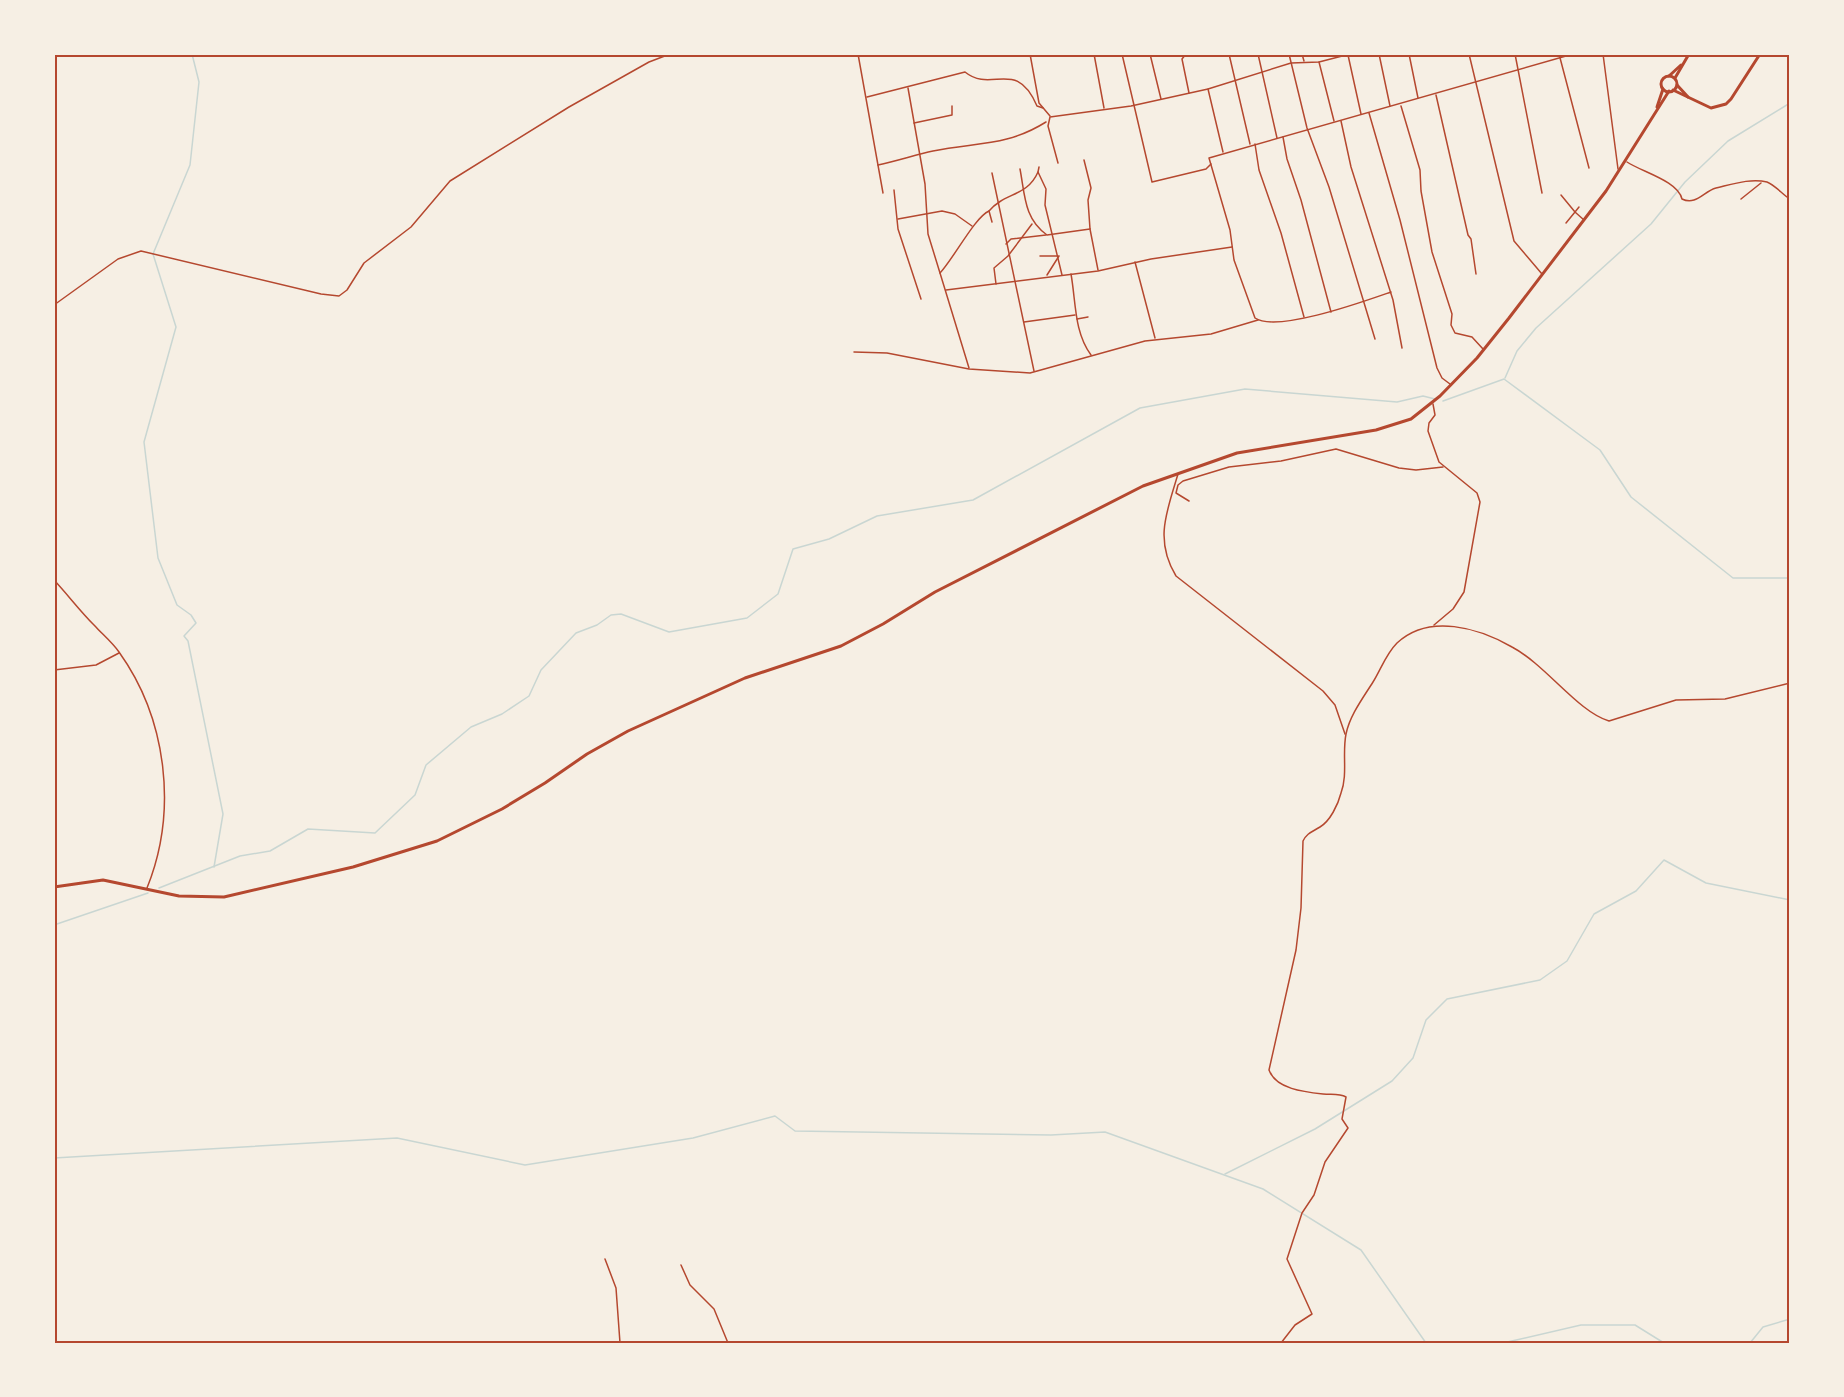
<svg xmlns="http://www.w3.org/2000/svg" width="1844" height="1397" font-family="'Roboto Condensed',sans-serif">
<rect width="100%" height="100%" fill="#f6efe4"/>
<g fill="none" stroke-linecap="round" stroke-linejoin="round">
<g stroke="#c9d6d2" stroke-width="1.5">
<path d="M192 54 199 82 190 165 153 254 176 327 144 442 158 558 177 605 191 615 196 623 184 636 188 641 223 814 214 867"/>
<path d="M1505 378 1517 351 1536 328 1651 224 1685 182 1728 141 1790 103"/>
<path d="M1443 401 1504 379 1600 450 1631 497 1733 578H1790"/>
<path d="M159 888 240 856 270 851 308 829 375 833 415 795 426 765 471 727 502 714 529 696 541 670 576 633 597 625 611 615 621 614 669 632 747 618 778 594 793 549 829 539 877 516 973 500 1140 408 1245 389 1397 402 1423 396 1435 399"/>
<path d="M54 925 148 893"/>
<path d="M54 1158 397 1138 525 1165 693 1138 775 1116 795 1131 1051 1135 1105 1132 1263 1189 1361 1250 1426 1343"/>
<path d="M1225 1174 1315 1129 1392 1081 1413 1058 1426 1020 1447 999 1540 980 1567 961 1594 914 1636 891 1664 860 1706 883 1790 900"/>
<path d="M1503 1343 1581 1325H1635L1664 1343"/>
<path d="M1750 1343 1763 1327 1790 1319"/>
</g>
<g stroke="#b5482f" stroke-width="1.5">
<path d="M858 54 883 193"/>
<path d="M1030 54 1039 103 1050 116"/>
<path d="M1094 54 1104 108"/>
<path d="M1122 54 1152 182 1206 169 1211 164"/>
<path d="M1150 54 1161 99"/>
<path d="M1186 54 1182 59 1189 93"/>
<path d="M1229 54 1250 144"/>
<path d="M1258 54 1277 138"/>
<path d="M1289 54 1307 128 1329 187 1375 339"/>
<path d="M1302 54 1304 61"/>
<path d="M1379 54 1390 106"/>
<path d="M1409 54 1418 98"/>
<path d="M1469 54 1514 241 1542 274"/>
<path d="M1515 54 1542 193"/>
<path d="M1559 54 1589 168"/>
<path d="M1603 54 1618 169"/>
<path d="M1348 55 1361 114"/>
<path d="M1319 62 1334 121"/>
<path d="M908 88 925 184 928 234 940 273"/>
<path d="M1208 89 1223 152"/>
<path d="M1436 95 1468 235 1471 239 1476 274"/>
<path d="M867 97 965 72C992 94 1016 57 1037 106L1043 108"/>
<path d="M1401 106 1420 170 1421 191 1432 252 1452 314 1451 325 1455 333 1472 337 1483 349"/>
<path d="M1369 113 1400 220 1437 368 1442 378 1450 384"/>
<path d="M1341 121 1351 167 1393 300 1402 348"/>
<path d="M914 123 952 115V106"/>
<path d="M1283 137 1287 159 1301 200 1331 312"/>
<path d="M1255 144 1259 170 1281 233 1304 317"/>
<path d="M1084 160 1091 188 1088 200 1090 229 1098 270"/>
<path d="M1627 162C1642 172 1678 181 1682 199 1696 206 1704 191 1716 188 1733 184 1751 178 1767 182 1775 185 1783 195 1790 199"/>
<path d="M1058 163 1048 126 1050 117 1131 106 1208 89 1291 63 1319 62 1350 54"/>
<path d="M878 165C897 161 915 155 933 151 976 142 1006 147 1046 122"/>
<path d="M1039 167 1038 172 1046 189 1045 205 1062 275"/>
<path d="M1020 169C1025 195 1024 219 1047 235L1090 229"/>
<path d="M992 173 1034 371"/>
<path d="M894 190 898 229 921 299"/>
<path d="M1561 195 1575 212 1579 207"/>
<path d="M1741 199 1761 183"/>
<path d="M898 219 942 211 955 214 972 226"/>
<path d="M992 222 989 211C1005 192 1027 197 1038 172"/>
<path d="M1566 223 1575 212 1584 220"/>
<path d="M1006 244 1011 239 1046 235"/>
<path d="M1040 256H1058"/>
<path d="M1135 262 1155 338"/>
<path d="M1071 274C1076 302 1074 332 1091 355"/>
<path d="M1047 275 1059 256"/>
<path d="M996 284 994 268 1008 256 1032 224"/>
<path d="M946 290 1098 271 1151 259 1232 247"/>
<path d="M1391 292C1365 301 1277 333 1255 318L1234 260 1230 230 1209 158 1573 54"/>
<path d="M54 305 118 259 141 251 321 294 339 296 347 290 364 263 411 227 450 181 569 107 649 62 670 54"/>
<path d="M1077 319 1088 317"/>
<path d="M1024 322 1075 315"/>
<path d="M854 352 887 353 969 369 1030 373 1145 341 1211 334 1258 320"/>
<path d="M969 368 940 273C954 258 975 217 989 211"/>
<path d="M1433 404 1435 415 1429 423 1428 431 1439 462 1477 493 1480 502 1464 592 1453 609 1434 625"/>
<path d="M1178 474C1167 511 1154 540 1176 576L1323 691 1335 705 1345 734"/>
<path d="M1189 501 1176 493 1178 485 1183 481 1229 467 1281 461 1336 449 1399 468 1416 470 1443 467"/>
<path d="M54 580C68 595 80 611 94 625 102 634 111 641 119 652 167 719 178 811 147 888"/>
<path d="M54 670 96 665 119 653"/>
<path d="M605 1259 616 1288 620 1343"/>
<path d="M681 1265 690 1285 714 1309 728 1343"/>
<path d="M1281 1343 1295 1325 1312 1314 1287 1259 1302 1213 1314 1195 1325 1162 1348 1128 1342 1119 1346 1097C1339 1093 1331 1095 1323 1094 1304 1092 1276 1089 1269 1070L1296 950 1301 908 1303 841C1307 833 1312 832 1320 827 1330 821 1338 805 1341 793 1348 774 1342 754 1346 734 1350 715 1363 698 1373 682 1381 669 1386 654 1397 643 1429 613 1479 628 1512 647 1546 665 1578 712 1609 721L1676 700 1725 699 1790 683"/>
</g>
<g stroke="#b5482f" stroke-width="3">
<path d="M1657 107 1663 89"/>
<path d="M54 887 103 880 179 896 224 897 353 867 437 841 502 809 545 783 587 754 628 731 745 678 841 646 883 624 935 592 1143 486 1237 453 1376 430 1411 419 1440 396 1477 358 1509 318 1606 191 1669 91"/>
</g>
<g stroke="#b5482f" stroke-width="3">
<path d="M1669 76 1681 65"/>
<circle cx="1669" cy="84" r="8"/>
<path d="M1675 78 1689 54"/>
<path d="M1677 85 1688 97"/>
<path d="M1673 90 1711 108 1726 104 1731 99 1760 54"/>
</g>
</g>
<rect width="1844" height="1397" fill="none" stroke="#f6efe4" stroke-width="111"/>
<rect x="56" y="56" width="1732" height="1286" fill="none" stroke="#b5482f" stroke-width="2"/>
</svg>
